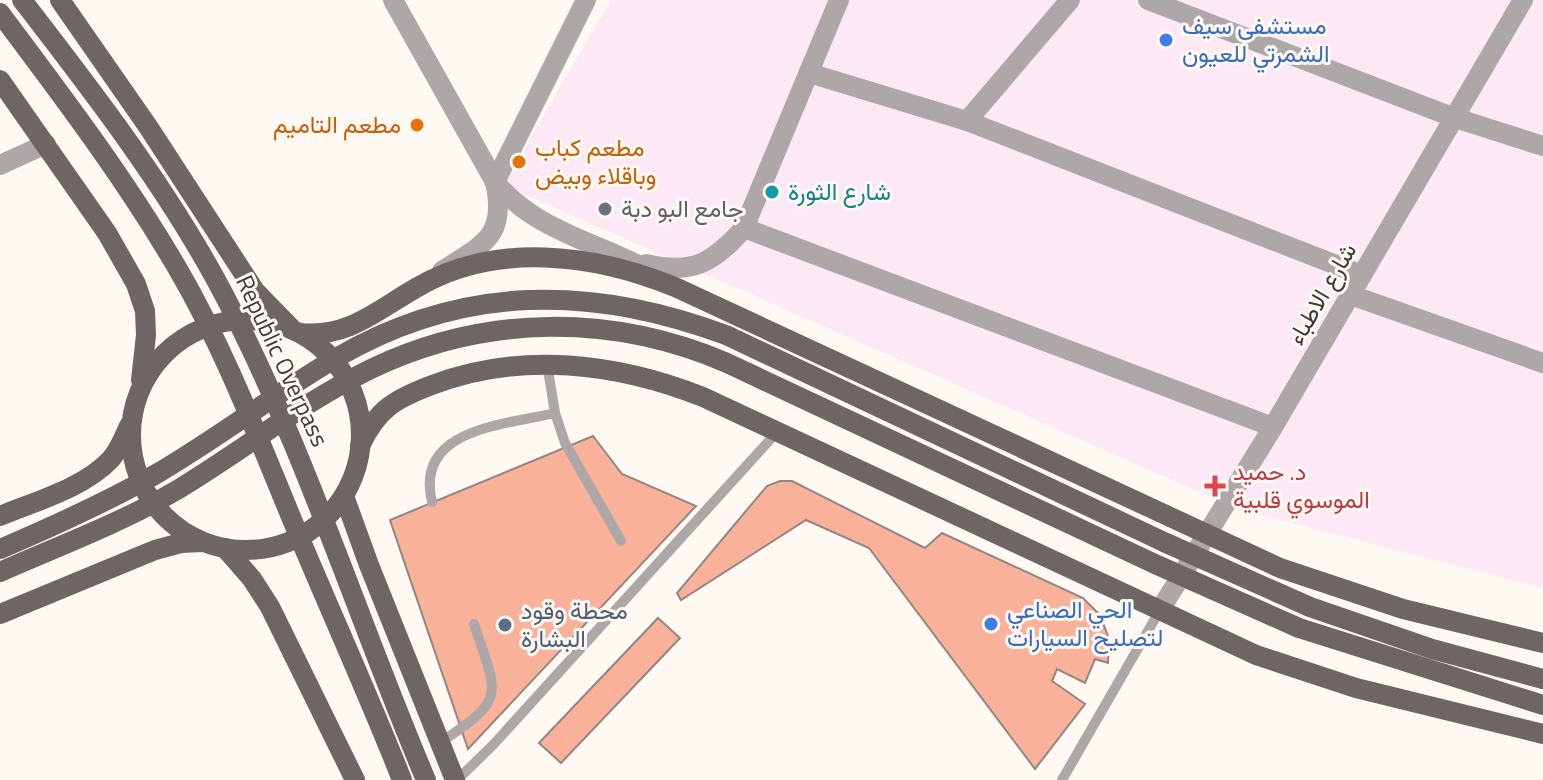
<svg xmlns="http://www.w3.org/2000/svg" width="1543" height="780" font-family="'Titillium Web',Vazirmatn,sans-serif">
<rect width="100%" height="100%" fill="#fff8f3"/>
<path fill="#fde8f6" d="M611 0H1543V588L1238 509 503 185Z"/>
<g fill="#fab19a" stroke="#908784" stroke-width="2">
<path d="M593 436 622 474 696 506 468 749 390 520Z"/>
<path d="M780 481H792L925 548 942 533 1083 598 1100 615 1109 639 1108 663 1095 659 1085 683 1057 669 1052 681 1085 704 1035 769 869 548 806 520 681 600 677 593 767 486Z"/>
<path d="M658 618 680 638 561 763 539 743Z"/>
</g>
<g fill="none" stroke-linecap="round" stroke-linejoin="round">
<g stroke="#ada8a7" stroke-width="10">
<path d="M547 364 555 413 565 443 621 541"/>
<path d="M432 502C414 428 505 425 555 413"/>
<path d="M441 742C507 698 498 696 474 624"/>
<path d="M457 780 493 745 777 432"/>
<path d="M1062 780 1160 610"/>
</g>
<g stroke="#ada8a7" stroke-width="20">
<path d="M1148 0 1455 118 1543 146"/>
<path d="M809 73 967 121 1362 275"/>
<path d="M967 121 1070 0"/>
<path d="M0 165 46 144"/>
<path d="M495 182 586 0"/>
<path d="M744 228 1273 427"/>
<path d="M1351 295 1543 363"/>
</g>
<g stroke="#ada8a7" stroke-width="20">
<path d="M393 0 495 182C537 233 605 244 659 276"/>
<path d="M646 264C693 275 713 263 744 228L839 0"/>
<path d="M442 271C484 244 507 236 495 182"/>
<path d="M1160 610 1273 427 1523 0"/>
</g>
<g stroke="#6e6665" stroke-width="20">
<path d="M60 0 149 128 255 291 291 328"/>
<path d="M0 80 107 233 136 284 145 311 146 335 141 380"/>
<circle cx="246" cy="435" r="115"/>
<path d="M300 333C348 338 376 311 416 288 495 241 594 254 675 287L1280 568 1403 609 1543 643"/>
<path d="M360 446C377 409 395 399 432 385 521 351 617 363 703 397L1256 655 1356 688 1543 734"/>
<path d="M344 496 369 565 455 780"/>
<path d="M0 516C36 501 84 488 111 459 119 450 124 437 129 426"/>
<path d="M225 548 252 579 270 607 355 780"/>
<path d="M0 614 155 550 181 543 203 542"/>
</g>
<g stroke="#6e6665" stroke-width="20">
<path d="M22 0C90 88 161 180 215 278 302 438 355 613 426 780"/>
<path d="M0 13C63 97 126 180 179 271 226 352 260 443 296 529 331 613 369 696 402 780"/>
<path d="M0 549C54 526 107 502 158 473 219 437 275 394 336 358 462 284 592 285 726 335L1164 542 1310 607 1432 649 1543 679"/>
<path d="M0 572C59 546 121 523 177 490 242 451 304 401 373 368 487 314 613 314 727 363L1155 564 1299 628 1543 705"/>
</g>
</g>
<g fill="#3f7fe0" stroke="#fff8f3" stroke-width="3">
<circle cx="1166" cy="40" r="8"/>
<circle cx="991" cy="624" r="8"/>
</g>
<g fill="#e8710a" stroke="#fff8f3" stroke-width="3">
<circle cx="417" cy="125" r="8"/>
<circle cx="519" cy="162" r="8"/>
</g>
<circle fill="#0f9aa8" stroke="#fff8f3" stroke-width="3" cx="772" cy="192" r="8"/>
<circle fill="#6b7280" stroke="#fff8f3" stroke-width="3" cx="605" cy="209" r="8"/>
<path fill="#e0444e" stroke="#fff8f3" stroke-width="3" d="M1211 474h8v8h8v8h-8v8h-8v-8h-8v-8h8z"/>
<circle fill="#5c6f8a" stroke="#fff8f3" stroke-width="3" cx="505" cy="625" r="8"/>
<g text-anchor="middle" stroke-width="6" stroke-linejoin="round" paint-order="stroke">
<g font-size="24" fill="#366cbe" stroke="#fff8f3" text-anchor="start">
<text x="1182" y="34">مستشفى سيف<tspan x="1182" dy="28">الشمرتي للعيون</tspan></text>
<text x="1007" y="618">الحي الصناعي<tspan x="1007" dy="28">لتصليح السيارات</tspan></text>
</g>
<g font-size="24" fill="#c56008" stroke="#fff8f3" text-anchor="end">
<text x="401" y="133">مطعم التاميم</text>
<text x="535" y="156" text-anchor="start">مطعم كباب<tspan x="535" dy="28">وباقلاء وبيض</tspan></text>
</g>
<g font-size="24" fill="#0d838f" stroke="#fff8f3" text-anchor="start">
<text x="788" y="200">شارع الثورة</text>
</g>
<g font-size="24" fill="#5b616d" stroke="#fff8f3" text-anchor="start">
<text x="621" y="217">جامع البو دبة</text>
</g>
<g font-size="24" fill="#3d3a38" stroke="#fff8f3">
<text transform="translate(1322 294) rotate(-60)" y="8">شارع الاطباء</text>
<text transform="translate(282 361) rotate(65)" y="8">Republic Overpass</text>
</g>
<g font-size="24" fill="#be3a42" stroke="#fff8f3" text-anchor="start">
<text x="1233" y="480">د. حميد<tspan x="1233" dy="28">الموسوي قلبية</tspan></text>
</g>
<g font-size="24" fill="#4e5e75" stroke="#fff8f3" text-anchor="start">
<text x="521" y="619">محطة وقود<tspan x="521" dy="28">البشارة</tspan></text>
</g>
</g>
</svg>
